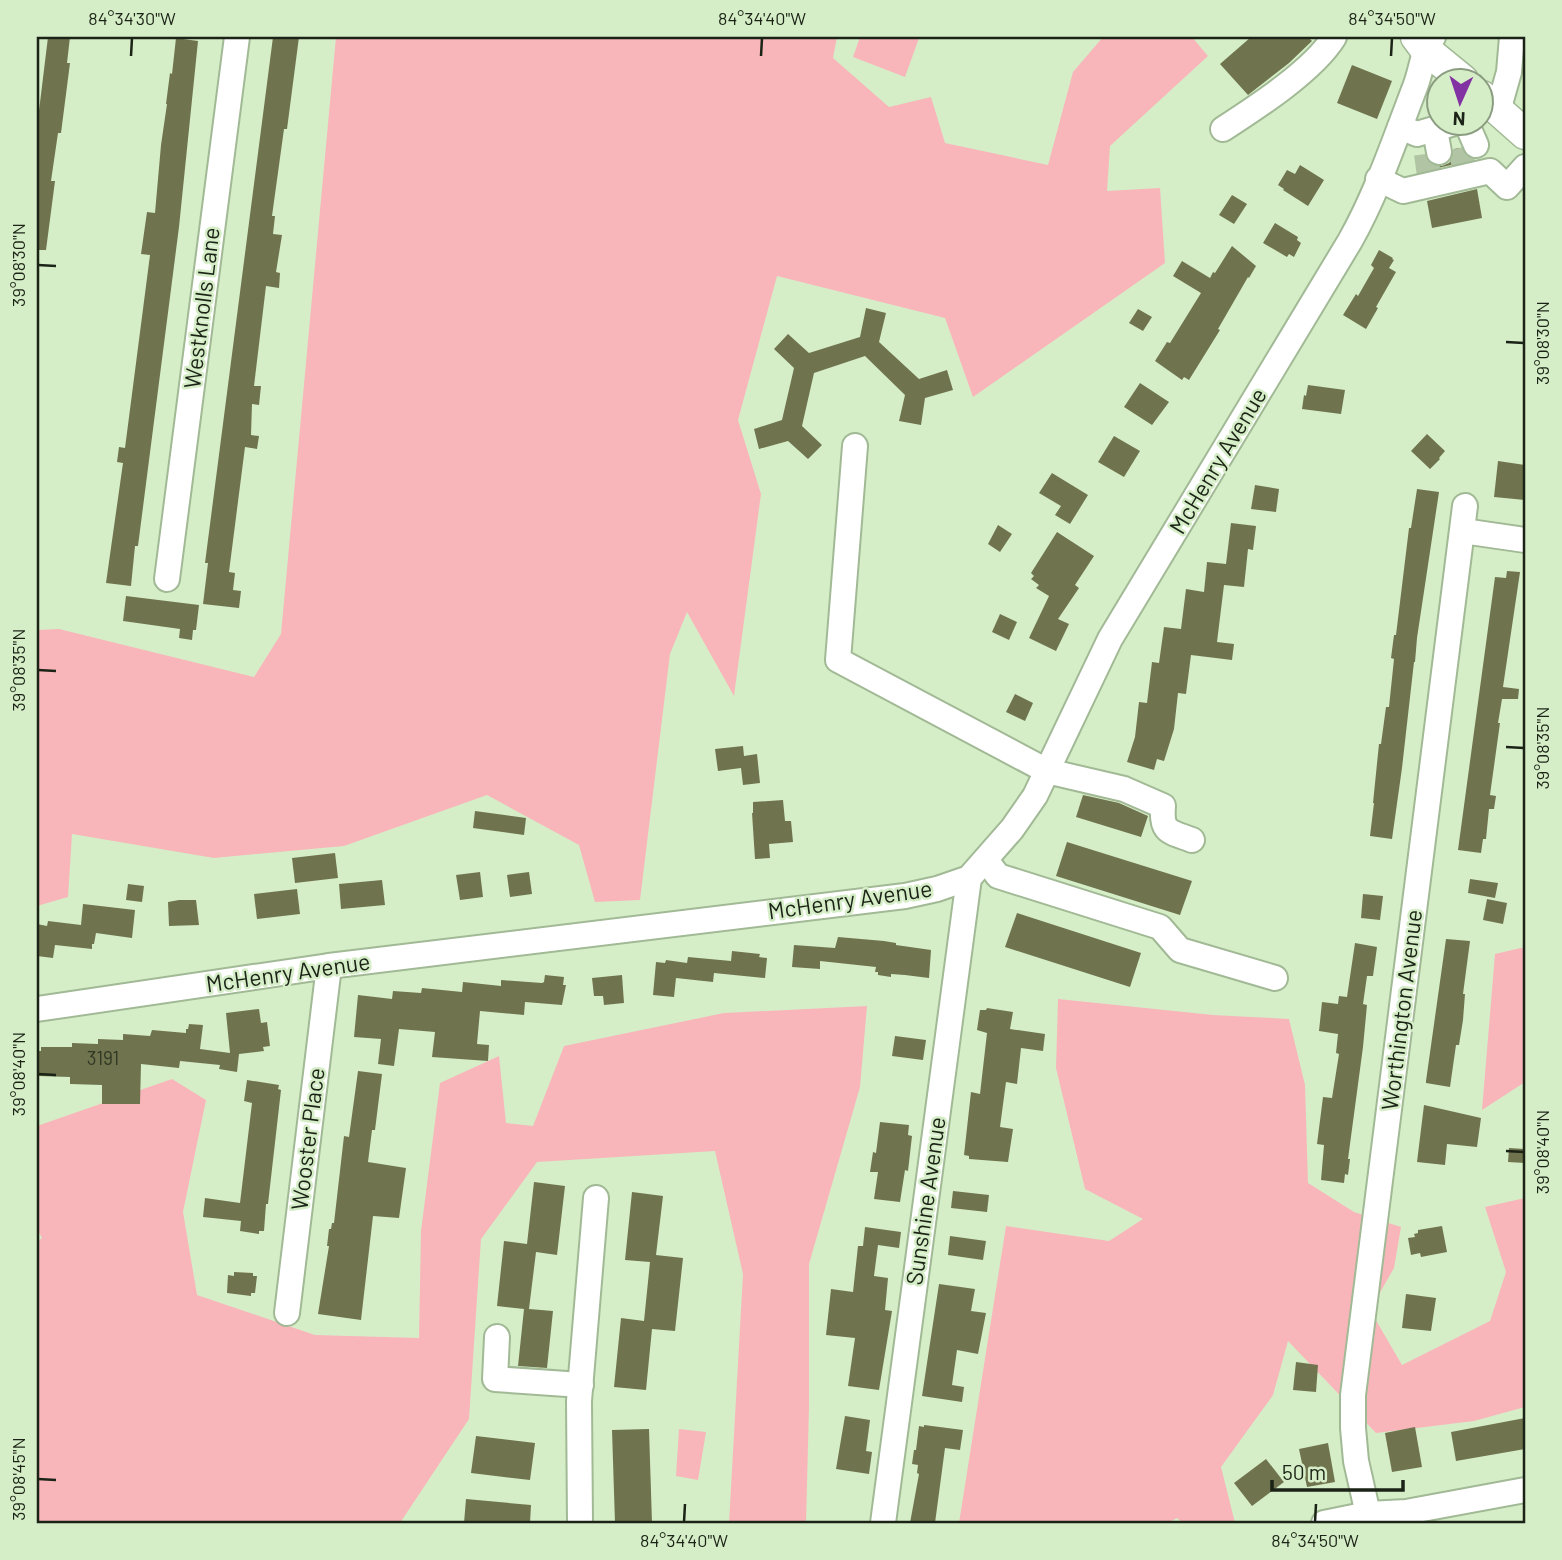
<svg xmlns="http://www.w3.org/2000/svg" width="1562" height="1560" font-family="Barlow,sans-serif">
<rect width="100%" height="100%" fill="#d6eec8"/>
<g fill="#f8b6ba">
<path d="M336 37H837L833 58 889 107 931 97 945 143 1048 165 1073 72 1103 37H1192L1208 56 1110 146 1107 191 1160 188 1165 263 973 397 945 318 777 276 738 420 761 494 734 696 687 612 670 654 640 900 595 902 579 845 487 795 344 846 214 858 72 834 68 897 37 906V630L59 629 254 677 281 634Z"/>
<path d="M860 37H915L919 38 905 77 853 57Z"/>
<path d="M1525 947V1082L1482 1110 1495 954Z"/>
<path d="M1058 999 1213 1015 1289 1019 1305 1085 1308 1183 1354 1212 1401 1227 1394 1268 1370 1310 1402 1365 1490 1321 1506 1272 1485 1207 1525 1198V1407L1474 1421 1376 1433 1288 1341 1273 1395 1221 1467 1235 1523H1183L1177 1518 1168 1523H959L1006 1226 1109 1241 1143 1219 1085 1189 1056 1068Z"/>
<path d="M867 1006 860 1087 809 1264V1407L806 1523H729L743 1274 715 1151 537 1162 481 1239 469 1419 400 1523H37V1242L42 1238 37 1229V1126L172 1079 206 1100 183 1212 197 1295 315 1335 419 1338 421 1231 440 1083 499 1056 506 1123 533 1126 564 1046 724 1013Z"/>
<path d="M679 1429 706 1432 698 1480 676 1476Z"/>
</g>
<g fill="#6f744e">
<path d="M48 37H70L67 63H70L61 133H58L51 181H55L46 250H37V127Z"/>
<path d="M273 37H299L287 129H284L272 216H275L273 234 282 235 276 272 280 273 279 288 266 286 254 386H261L259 405 252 404 251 435 259 436 257 449 245 447 229 572 235 573 233 590 241 591 239 608 203 604 208 563H205Z"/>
<path d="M1251 37H1308L1312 41 1289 63 1248 95 1220 64Z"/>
<path d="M176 38 198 41 179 227 138 546H135L131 586 106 583 123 463 117 462 119 447 125 448 150 255 141 254 147 212 155 213 161 145 167 104H166L170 73 172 74Z"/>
<path d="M1352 65 1392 81 1377 119 1337 103Z"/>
<path d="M1459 148H1461L1467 156 1473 160 1420 172 1418 156 1424 155 1427 161 1433 166H1442L1449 163 1453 158 1454 149Z"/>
<path d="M1300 165 1324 180 1308 206 1283 190 1284 189 1278 185 1287 170 1295 174Z"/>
<path d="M1477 189 1482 218 1432 228 1427 201Z"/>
<path d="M1232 195 1247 204 1234 224 1219 215Z"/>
<path d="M1275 223 1298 237 1297 240 1301 243 1294 257 1289 254 1287 257 1263 243Z"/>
<path d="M1232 246 1256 266 1249 278 1248 277 1218 329 1220 330 1189 380 1184 377 1182 380 1155 361 1167 342 1170 343 1201 293 1173 276 1182 261 1210 278 1213 272 1215 273Z"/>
<path d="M1379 250 1393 258 1392 259 1394 260 1389 268 1396 272 1376 307 1378 308 1366 329 1343 315 1356 294 1358 296 1374 268 1371 265Z"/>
<path d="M866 308 886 313 879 342 919 379 947 370 953 390 925 398 921 425 899 421 905 395 865 356 814 373 802 426 822 445 808 459 788 441 759 449 754 429 782 420 794 368 774 349 788 334 809 353 860 337Z"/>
<path d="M1138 309 1152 317 1143 331 1129 323Z"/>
<path d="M1140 383 1169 402 1152 425 1124 407Z"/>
<path d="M1308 385 1345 390 1341 414 1302 409 1304 395 1306 396Z"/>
<path d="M1427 434 1445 451 1439 458 1440 459 1430 469 1411 451Z"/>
<path d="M1114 436 1140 451 1124 477 1098 462Z"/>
<path d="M1498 461 1525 465V500L1494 497Z"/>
<path d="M1052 473 1088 495 1070 524 1055 515 1061 506 1039 493Z"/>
<path d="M1255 485 1279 489 1276 512 1251 509Z"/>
<path d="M1417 489 1439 492 1417 638 1415 662H1414L1402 768 1392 839 1370 836 1374 803H1373L1379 744H1381L1386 707H1389L1394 659 1391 658 1394 635H1396L1409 528H1411Z"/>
<path d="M1231 523 1256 526 1253 550 1248 549 1244 587 1224 585 1217 642 1234 644 1232 660 1191 655 1186 694 1178 693 1174 729 1164 761 1157 759 1154 770 1127 762 1135 737 1139 702 1147 703 1152 662 1159 663 1164 627 1181 629 1186 589 1204 592 1207 562 1226 564Z"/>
<path d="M998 525 1012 534 1000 552 988 544Z"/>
<path d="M1057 532 1094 556 1075 585 1079 588 1058 619 1069 624 1056 651 1029 638 1049 596 1036 588 1039 585 1031 579 1034 576 1031 573Z"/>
<path d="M1507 571 1520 572 1503 687 1519 689 1518 699H1502L1498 723H1500L1490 795 1496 796 1494 809H1489L1486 839H1483L1481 853 1458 850 1495 577 1506 578Z"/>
<path d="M126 596 199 605 196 630H193L192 640 179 638 180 629 123 621Z"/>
<path d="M1000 614 1017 622 1009 640 992 632Z"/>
<path d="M1015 694 1033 703 1025 721 1006 712Z"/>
<path d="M743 746 744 756 757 754 760 783 743 785 741 768 718 771 715 749Z"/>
<path d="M1083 795 1119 803 1148 816 1141 837 1076 817Z"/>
<path d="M783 800 785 821H791L793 842 769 844 770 858 755 859 752 813H753V802Z"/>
<path d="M475 811 526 818 524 835 473 828Z"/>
<path d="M1067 842 1192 881 1180 915 1056 876Z"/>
<path d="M335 853 338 878 295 883 292 858Z"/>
<path d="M480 872 483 897 460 900 456 875Z"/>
<path d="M529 872 532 894 510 897 507 875Z"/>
<path d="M1470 879 1498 883 1495 898 1468 893Z"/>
<path d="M382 880 385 905 341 909 339 884Z"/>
<path d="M128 884 144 886 142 902 126 900Z"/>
<path d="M297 889 300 914 257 919 254 894Z"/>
<path d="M1363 894 1383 896 1380 920 1361 918Z"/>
<path d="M1487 899 1507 903 1503 924 1483 920Z"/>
<path d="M179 900H196L199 925 169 926 168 902Z"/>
<path d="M83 904 135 910 132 938 96 933 94 944H92V949L55 945 53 958 37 956V924L47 926 48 921 81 925Z"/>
<path d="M1017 913 1141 953 1130 987 1005 947Z"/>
<path d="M838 937 884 941 896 943V945L931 950 929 978 905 975 891 974V977L878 975V972H875L876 967 820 961V969L792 967 794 945 835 948Z"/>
<path d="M1446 939 1470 941 1463 994H1465L1463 1020 1459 1045H1456L1450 1087 1426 1083V1081Z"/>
<path d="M1355 943 1377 947 1373 976H1367L1363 1004 1367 1005 1363 1047 1348 1159H1350L1348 1175 1345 1174 1344 1183 1321 1180 1324 1145 1317 1144 1323 1097 1332 1098 1339 1054 1336 1053 1338 1034 1319 1031 1322 1002 1338 1004 1339 996 1347 997Z"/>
<path d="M732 951 760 954 759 957 767 958 765 978 714 973 713 982 676 978 674 997 653 995 656 962 665 963 666 960 687 963 688 957 731 961Z"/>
<path d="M545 975 564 977 563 985H566L562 1005 525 1002 524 1015 480 1011 477 1044 489 1045 488 1061 432 1057 435 1032 399 1029 394 1066 378 1064 381 1039 354 1037 358 995 392 999 393 991 421 993 422 988 462 992 463 982 501 986V980L542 983 544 982Z"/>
<path d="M622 975 624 1003 604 1005 603 996H594L592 978Z"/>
<path d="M987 1008 1013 1012 1010 1029 1045 1034 1043 1051 1021 1048 1017 1084 1006 1082 1000 1127 1013 1129 1008 1162 969 1159V1156L964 1155 971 1092 980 1094 987 1033 977 1030 980 1010H986Z"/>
<path d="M259 1009 261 1023 267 1022 270 1046 263 1047 264 1051 239 1054 237 1072 219 1069 220 1065 180 1061 179 1068 141 1064 140 1104H102V1085L70 1084V1077L38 1076V1051H41V1047H72V1043L98 1044V1039L123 1040V1034L150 1036 152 1030 186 1033V1029H188L189 1024 203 1025 200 1049 230 1053 226 1013Z"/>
<path d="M895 1036 926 1040 923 1060 892 1056Z"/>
<path d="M358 1071 382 1074 375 1130H372L368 1162 406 1168 399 1218 373 1216 361 1320 318 1314 329 1246H327L329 1229H331L332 1223H334L344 1136 349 1137Z"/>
<path d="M247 1080 279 1085 278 1089 281 1090 268 1204H266L264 1231H259V1234L240 1231 241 1221 203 1217 205 1198 240 1203 252 1103 244 1101Z"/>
<path d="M1424 1105 1481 1118 1477 1147 1447 1144 1445 1165 1417 1162Z"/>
<path d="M880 1122 909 1125 908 1135 912 1136 908 1171 905 1170 900 1202 874 1199 878 1172H870L873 1152 876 1153Z"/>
<path d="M1509 1148 1525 1149V1163L1508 1162Z"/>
<path d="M534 1182 565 1186 557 1255 536 1252 529 1309 553 1311 547 1368 518 1366 524 1309 497 1306 504 1241 527 1244Z"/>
<path d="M953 1191 989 1195 987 1212 951 1208Z"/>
<path d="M632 1192 663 1196 656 1255 683 1258 675 1331 652 1329 646 1390 614 1387 621 1318 644 1321 650 1262 625 1260Z"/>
<path d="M1442 1226 1447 1252 1421 1257 1420 1253 1411 1255 1408 1238 1415 1237 1414 1234 1418 1233V1230Z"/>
<path d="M865 1227 901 1232 899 1248 878 1245 874 1276 888 1278 885 1310 892 1311 879 1390 848 1386 855 1338 826 1335 831 1289 853 1292 858 1246H863Z"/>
<path d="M950 1236 986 1241 983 1260 948 1255Z"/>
<path d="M234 1272 253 1273V1276H257L255 1293H251V1296L227 1293 228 1275 234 1276Z"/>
<path d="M939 1284 975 1289 971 1311 986 1313 978 1354 957 1350 952 1385 964 1387 962 1402 922 1396Z"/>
<path d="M1406 1294 1436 1298 1431 1331 1402 1328Z"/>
<path d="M1296 1362 1318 1365 1316 1392 1293 1390Z"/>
<path d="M845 1416 870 1420 866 1451 872 1452 869 1474 836 1469Z"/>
<path d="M1525 1418V1449L1456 1461 1451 1432Z"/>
<path d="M924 1425 963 1430 960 1450 945 1448 935 1523H910L919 1474 917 1473 918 1465 912 1464 914 1450H916L919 1426 924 1427Z"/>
<path d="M1415 1427 1422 1467 1392 1472 1385 1433Z"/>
<path d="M649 1429 652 1523H615L612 1430Z"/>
<path d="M476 1436 535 1443 530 1480 471 1473Z"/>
<path d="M1328 1443 1335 1482 1307 1487 1299 1449Z"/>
<path d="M1266 1459 1284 1482 1252 1506 1234 1483Z"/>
<path d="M466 1499 531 1505 530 1523H464Z"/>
</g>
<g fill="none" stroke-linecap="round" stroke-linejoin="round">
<g stroke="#b1c5a4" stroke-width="24" stroke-dasharray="24 12" stroke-linecap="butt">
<path d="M1459 148 1465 169"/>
<path d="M1426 154 1429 176"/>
</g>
<defs>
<g id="minor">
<path d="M1498 111 1509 72 1512 37"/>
<path d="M1466 122 1476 145"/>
<path d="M1400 127 1417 134 1458 122"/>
<path d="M1223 129C1257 107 1314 70 1334 37"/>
<path d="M1435 130 1439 152"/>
<path d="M1378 179 1403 191 1490 171 1507 187 1525 167"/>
<path d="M855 446 838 660 1047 771 1124 789 1163 806C1161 833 1169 831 1192 840"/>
<path d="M1463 531 1525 540"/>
<path d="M167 579 237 37"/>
<path d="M986 860 998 876 1160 927 1180 950 1275 978"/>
<path d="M37 1009 329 966 905 896 937 889 969 878 1012 829 1035 796 1110 639 1350 241C1377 193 1395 139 1415 87 1422 69 1422 53 1433 37"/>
<path d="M287 1313 329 966"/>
<path d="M497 1337 495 1379 581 1385"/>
<path d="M1368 1514 1356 1461 1353 1428V1395L1465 506"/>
<path d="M580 1523 579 1401 596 1198"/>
<path d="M883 1523 969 878"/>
<path d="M1324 1523 1368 1514 1406 1512 1525 1490"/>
</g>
<g id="major">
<path d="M1416 37 1425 49 1463 80"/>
<path d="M1482 96 1525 134"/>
</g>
</defs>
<use href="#minor" stroke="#a1b995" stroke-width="28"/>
<use href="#major" stroke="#a1b995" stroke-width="33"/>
<use href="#minor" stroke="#fff" stroke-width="24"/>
<use href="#major" stroke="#fff" stroke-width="30"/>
</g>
<path fill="none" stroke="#1b2316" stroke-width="2.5" d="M131 56 132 38M761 56 762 38M1391 56 1392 38M38 265 56 266M1506 342 1524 343M38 670 56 671M1506 747 1524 748M38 1074 56 1075M1506 1151 1524 1152M38 1479 56 1480M684 1522 685 1504M1315 1522 1316 1504"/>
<g text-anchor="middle" stroke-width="5" stroke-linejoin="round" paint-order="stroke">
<g font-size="19" fill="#303724">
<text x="103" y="1065">3191</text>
</g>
<g font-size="23" fill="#1b2316" stroke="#d6eec8">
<text transform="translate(202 308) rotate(-83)" y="8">Westknolls Lane</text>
<text transform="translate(1218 461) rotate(-59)" y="8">McHenry Avenue</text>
<text transform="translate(850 900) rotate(-8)" y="8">McHenry Avenue</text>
<text transform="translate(288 973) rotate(-8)" y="8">McHenry Avenue</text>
<text transform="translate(1402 1010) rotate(-83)" y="8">Worthington Avenue</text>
<text transform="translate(308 1139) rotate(-83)" y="8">Wooster Place</text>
<text transform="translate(926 1201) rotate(-82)" y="8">Sunshine Avenue</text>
</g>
</g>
<rect width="1562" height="1560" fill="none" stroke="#d6eec8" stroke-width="77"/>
<g transform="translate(1460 102) rotate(183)"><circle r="33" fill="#d6eec8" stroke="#8b9d81" stroke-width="2"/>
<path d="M0-5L12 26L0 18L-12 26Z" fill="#8232a2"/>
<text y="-10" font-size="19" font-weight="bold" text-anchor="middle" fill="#1b2316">N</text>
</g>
<path d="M1272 1480v10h131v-10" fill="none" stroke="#1b2316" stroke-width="3.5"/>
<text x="1282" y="1480" font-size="21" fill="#1b2316" stroke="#d6eec8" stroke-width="5" paint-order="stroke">50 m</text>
<rect x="38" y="38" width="1486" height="1484" fill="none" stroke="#1b2316" stroke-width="2.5"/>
<g font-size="18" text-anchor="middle" fill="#1b2316">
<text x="132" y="25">84°34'30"W</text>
<text x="762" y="25">84°34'40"W</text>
<text x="1392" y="25">84°34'50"W</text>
<text transform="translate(19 265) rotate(-90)" y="6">39°08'30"N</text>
<text transform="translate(1543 343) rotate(-90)" y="6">39°08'30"N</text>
<text transform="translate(19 670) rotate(-90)" y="6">39°08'35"N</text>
<text transform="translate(1543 748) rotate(-90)" y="6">39°08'35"N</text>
<text transform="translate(19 1074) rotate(-90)" y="6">39°08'40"N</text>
<text transform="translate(1543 1152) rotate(-90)" y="6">39°08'40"N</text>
<text transform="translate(19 1479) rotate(-90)" y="6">39°08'45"N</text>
<text x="684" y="1547">84°34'40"W</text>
<text x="1315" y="1547">84°34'50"W</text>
</g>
</svg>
